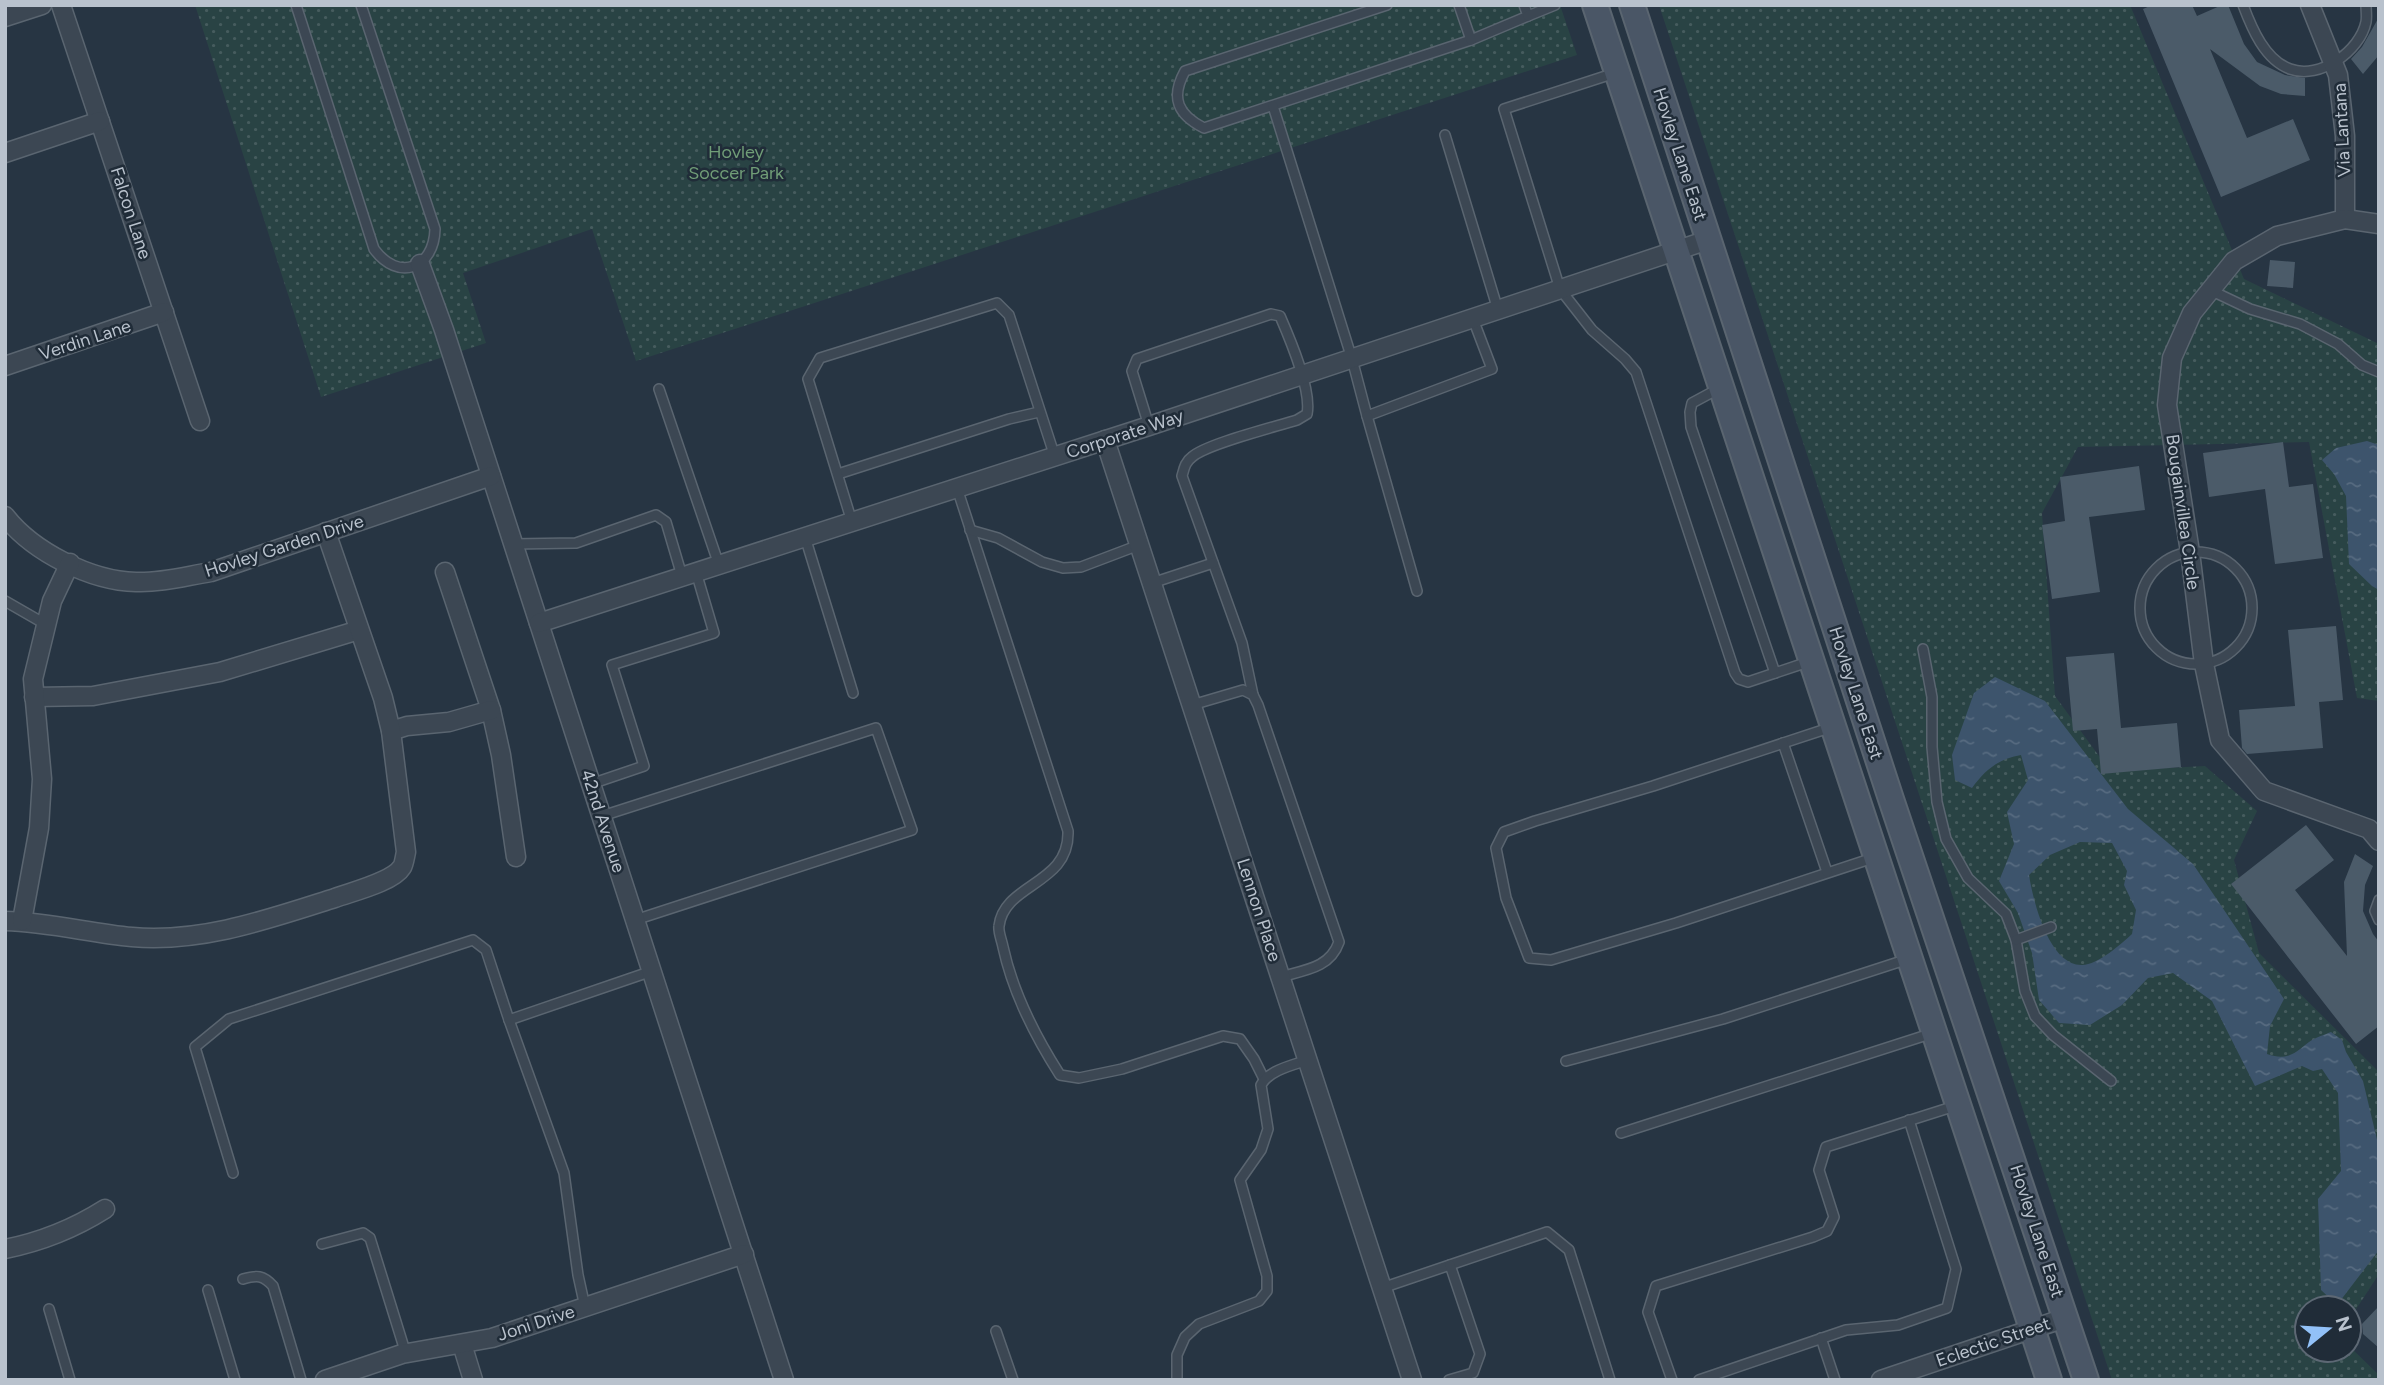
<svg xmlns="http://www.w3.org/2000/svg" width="2384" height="1385" font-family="Figtree,sans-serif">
<defs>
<pattern id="green-dots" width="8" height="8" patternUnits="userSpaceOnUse" patternTransform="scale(1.75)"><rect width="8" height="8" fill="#294344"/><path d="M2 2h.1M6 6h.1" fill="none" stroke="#465c5e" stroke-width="1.8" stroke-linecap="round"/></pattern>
<pattern id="water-ripples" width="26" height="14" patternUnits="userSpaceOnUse" patternTransform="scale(1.75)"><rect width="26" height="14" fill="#3d546c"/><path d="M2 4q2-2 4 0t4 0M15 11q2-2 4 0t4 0" fill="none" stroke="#576b80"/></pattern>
</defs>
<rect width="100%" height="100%" fill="#273543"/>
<g fill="url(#green-dots)">
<path d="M195 5H1560L1577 55 636 361 592 229 463 273 486 343 321 397Z"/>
<path d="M1659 5H2130L2244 279 2379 344V701L2357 698 2309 442 2078 447 2042 513 2055 696 2110 771 2205 766 2257 811 2234 860 2259 953 2379 1072V1274L2349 1320V1308H2307V1350H2349V1346L2379 1375V1380H2112Z"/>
</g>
<g fill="url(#water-ripples)" fill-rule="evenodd">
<path d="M2367 441 2379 445V590L2372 586 2349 564 2346 496 2334 474 2322 460 2336 448Z"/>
<path d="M1995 677 2045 701 2128 809 2193 864 2284 999 2270 1026 2267 1054C2287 1061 2294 1054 2309 1042 2316 1037 2324 1035 2331 1032L2342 1040 2346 1052 2363 1081 2379 1148V1250L2337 1305 2321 1290 2318 1199 2341 1171 2338 1093 2322 1069 2313 1071 2302 1066 2255 1086 2212 1001 2173 973 2148 978 2122 1005 2090 1025 2059 1023 2039 1000 2032 953 2018 913 1999 881 2014 844 2007 812 2028 780 2021 755C1998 759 1985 770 1972 788L1955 780 1952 755 1974 693ZM2080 842 2112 843 2127 871 2124 885 2136 910 2132 934C2121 944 2097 966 2081 965 2049 965 2033 901 2029 875L2050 855Z"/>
</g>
<g fill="#4b5b69">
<path d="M2152 5H2192L2197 16 2222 5H2228L2244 44 2257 62 2285 75 2305 78V96L2281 94 2260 86 2210 49 2247 138 2293 119 2310 160 2221 197 2143 9Z"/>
<path d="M2379 17V55L2363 74 2351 59 2362 47Z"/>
<path d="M2270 260 2295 262 2293 288 2267 286Z"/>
<path d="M2283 442 2289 487 2313 484 2323 558 2275 564 2265 489 2209 497 2203 453Z"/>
<path d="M2139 466 2145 510 2089 517 2100 592 2052 599 2042 525 2065 521 2060 477Z"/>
<path d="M2336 626 2343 700 2319 702 2323 748 2247 754 2242 748 2239 710 2295 706 2288 630Z"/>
<path d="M2114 653 2121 728 2177 723 2181 767 2101 774 2097 729 2073 731 2066 657Z"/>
<path d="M2306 825 2334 860 2295 890 2347 956 2344 882 2355 854 2373 866 2365 885 2363 911 2373 934 2379 942V1026L2356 1044 2231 884Z"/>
<path d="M2379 1306V1348L2363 1334 2362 1324Z"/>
</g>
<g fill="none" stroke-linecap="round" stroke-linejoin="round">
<defs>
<g id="lane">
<path d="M296 5 374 249C398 282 434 269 435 229L361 5"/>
<path d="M1387 5 1185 71C1170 98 1178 115 1204 128L1471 40 1528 16 1524 5"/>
<path d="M1459 5 1471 40"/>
<path d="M2243 5C2252 29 2265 60 2290 69 2320 80 2360 51 2366 22 2367 17 2366 10 2366 5"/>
<path d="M1528 16 1555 5"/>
<path d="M1615 73 1504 109 1560 289 1592 330 1625 359 1636 372 1735 673 1739 679 1748 682 1811 661"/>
<path d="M1273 106 1352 359 1367 416 1492 369 1473 319"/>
<path d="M1445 135 1498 310"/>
<path d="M2210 290 2250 309 2300 324 2338 344 2362 365 2379 372"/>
<path d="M659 389 719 565"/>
<path d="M1718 389 1692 403 1690 412 1691 427 1775 673"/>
<path d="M1367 416 1417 591"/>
<path d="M1149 426 1132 371 1137 359 1271 314 1280 316C1290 339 1312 390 1307 414L1297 420C1275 427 1206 444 1192 457 1185 462 1184 469 1182 476L1242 643 1253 695"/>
<path d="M838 474 1009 419 1039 412"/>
<path d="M957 488 1068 831C1070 885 1004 883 999 926 998 932 1002 941 1003 947 1013 993 1035 1036 1060 1075L1079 1078 1122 1069 1223 1036 1240 1039 1254 1059 1264 1079"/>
<path d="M852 522 808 379 820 358 997 303 1009 315 1055 457"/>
<path d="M970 530 998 538 1042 562 1063 568 1081 567 1139 545"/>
<path d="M805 537 853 693"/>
<path d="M513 544 576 543 656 515 666 522 682 576"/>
<circle cx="2196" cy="608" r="56"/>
<path d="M1152 583 1213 563"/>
<path d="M5 601 45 624"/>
<path d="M1923 649 1932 697V747L1937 802 1946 839 1968 878 2006 914 2016 940 2025 991 2035 1016 2053 1035 2111 1081"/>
<path d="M1192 705 1243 690 1253 695 1258 705 1339 942C1330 968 1305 970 1280 977"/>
<path d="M1832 727 1653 786 1535 821 1504 832 1496 848 1506 898 1529 958 1551 960 1676 923 1876 857"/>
<path d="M1783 743 1827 872"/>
<path d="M591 784 644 766 612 665 714 633 696 572"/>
<path d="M602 816 876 728 912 830 635 920"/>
<path d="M2379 900 2375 911 2379 920"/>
<path d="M2016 940 2051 927"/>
<path d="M509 1020 564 1173 578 1275 585 1307"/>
<path d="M1566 1061 1723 1019 1908 959"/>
<path d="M1621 1133 1933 1033"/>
<path d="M233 1173 195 1047 229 1019 473 940 486 950 509 1020 652 971"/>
<path d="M322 1244 363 1233 370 1238 406 1354"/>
<path d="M243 1279C257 1275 263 1275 273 1286L301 1380"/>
<path d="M1382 1288 1547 1232 1569 1250 1610 1380"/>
<path d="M208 1290 235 1380"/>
<path d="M49 1309 70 1380"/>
<path d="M996 1331 1013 1380"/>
<path d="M1821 1338 1835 1380"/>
<path d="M1177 1380V1355L1185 1337 1199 1324 1259 1301 1267 1291V1276L1240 1180 1261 1150 1268 1129 1261 1085C1269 1070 1293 1065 1308 1060"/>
<path d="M1449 1380 1473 1373 1480 1354 1450 1265"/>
<path d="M1672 1380 1648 1312 1656 1286 1813 1237 1827 1231 1834 1217 1819 1170 1826 1147 1955 1106"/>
<path d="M1699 1380 1846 1330 1898 1325 1947 1308 1956 1269 1909 1120"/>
</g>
<g id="street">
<path d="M61 5 200 421"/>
<path d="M2310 5 2338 75 2345 136V219"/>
<path d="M5 17 42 5"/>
<path d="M5 153 100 121"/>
<path d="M2379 224 2345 219 2277 236 2234 261 2192 313 2172 358 2167 405 2190 552 2204 664 2220 740 2264 791 2369 829 2379 841"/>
<path d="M420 264 444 330 784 1380"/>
<path d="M5 366 164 312"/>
<path d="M1105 440 1412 1380"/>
<path d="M5 516C33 552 91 581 136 582 161 583 186 576 211 572L491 476"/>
<path d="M445 572 491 710 501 755 516 857"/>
<path d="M539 623 1149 426 1708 240"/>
<path d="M34 697 93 696 220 672 359 630"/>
<path d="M391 731 407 726 449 722 491 710"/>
<path d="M5 921C48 922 90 933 132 937 202 943 269 919 335 898 351 892 393 882 402 867 404 864 405 856 406 852L391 731 383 698 326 532"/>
<path d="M22 921 39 828 42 779 33 679 52 601 70 563"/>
<path d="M5 1249C40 1242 75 1228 105 1209"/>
<path d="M462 1344 473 1380"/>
<path d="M325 1380 402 1354 492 1338 744 1254"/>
<path d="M1881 1380 2065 1318"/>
</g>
<g id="secondary">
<path d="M1595 5 2049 1380"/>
<path d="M1632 5 1891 799 2086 1380"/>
</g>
</defs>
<use href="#lane" stroke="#5a6570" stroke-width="12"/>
<use href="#street" stroke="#5a6570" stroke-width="21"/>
<use href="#secondary" stroke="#5a6570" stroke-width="28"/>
<use href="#lane" stroke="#3c4753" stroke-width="9"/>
<use href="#street" stroke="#3c4753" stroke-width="18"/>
<use href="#secondary" stroke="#4a5666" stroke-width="24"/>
</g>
<g text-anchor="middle" stroke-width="5" stroke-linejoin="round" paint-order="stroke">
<g font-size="18" fill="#b9c2cd" stroke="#202c38">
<text transform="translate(2342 130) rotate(-93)" y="6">Via Lantana</text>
<text transform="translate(1680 154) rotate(72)" y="6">Hovley Lane East</text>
<text transform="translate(131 213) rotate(72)" y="6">Falcon Lane</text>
<text transform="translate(85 340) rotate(-18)" y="6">Verdin Lane</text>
<text transform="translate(1125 434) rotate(-18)" y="6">Corporate Way</text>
<text transform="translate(2183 512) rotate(82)" y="6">Bougainvillea Circle</text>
<text transform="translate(284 546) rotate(-18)" y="6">Hovley Garden Drive</text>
<text transform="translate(1856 693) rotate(72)" y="6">Hovley Lane East</text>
<text transform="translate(603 821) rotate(72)" y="6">42nd Avenue</text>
<text transform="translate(1259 910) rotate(72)" y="6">Lennon Place</text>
<text transform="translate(2037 1231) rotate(72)" y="6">Hovley Lane East</text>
<text transform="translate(536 1323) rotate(-18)" y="6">Joni Drive</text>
<text transform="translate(1993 1342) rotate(-19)" y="6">Eclectic Street</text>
</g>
<g font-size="18" fill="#709d77" stroke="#202c38">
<text x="736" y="158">Hovley<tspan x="736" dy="21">Soccer Park</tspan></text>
</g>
</g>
<rect width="2384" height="1385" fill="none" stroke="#b9c2cd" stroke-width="14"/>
<g transform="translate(2328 1329) rotate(72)"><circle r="33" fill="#202c38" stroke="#5d6874" stroke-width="2"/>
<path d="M0-5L12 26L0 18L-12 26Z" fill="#92c1f8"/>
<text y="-10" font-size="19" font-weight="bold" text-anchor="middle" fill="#b9c2cd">N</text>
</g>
</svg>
